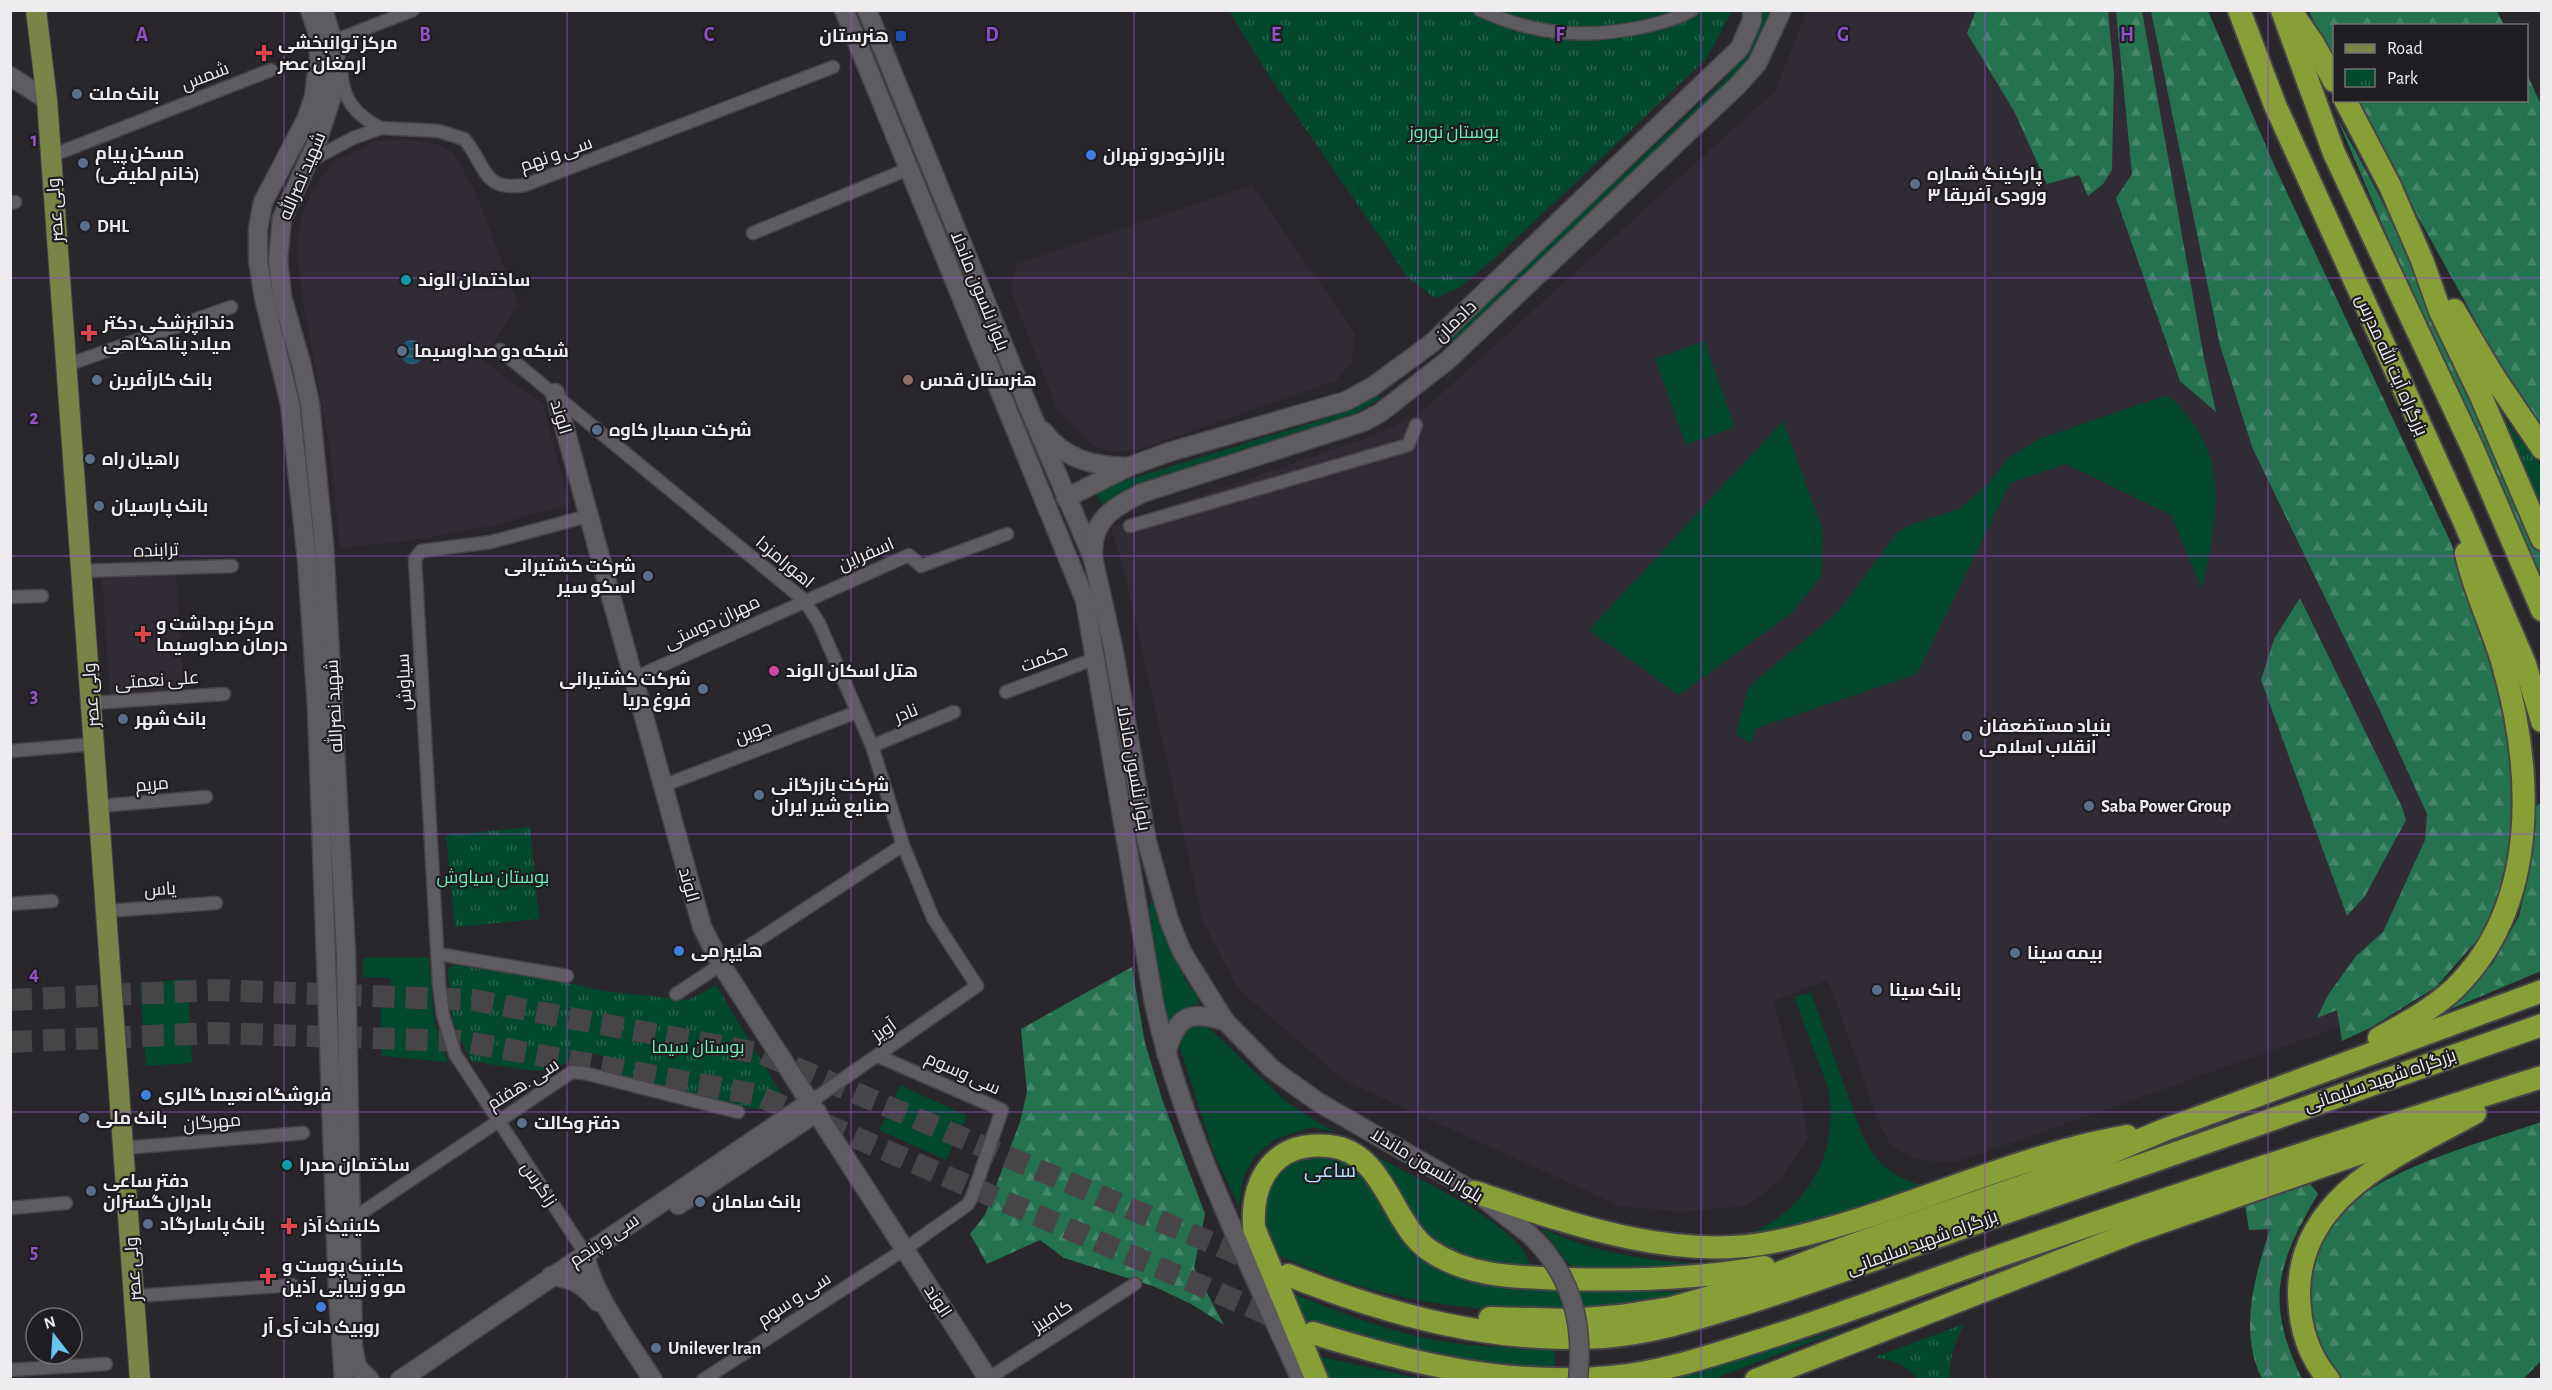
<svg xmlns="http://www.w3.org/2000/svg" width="2552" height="1390" font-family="'Alegreya Sans',Cairo,sans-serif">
<defs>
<pattern id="forest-firs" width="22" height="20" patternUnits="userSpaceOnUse" patternTransform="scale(1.5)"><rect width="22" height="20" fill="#24724f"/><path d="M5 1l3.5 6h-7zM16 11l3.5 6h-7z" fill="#448669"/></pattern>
<pattern id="park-tufts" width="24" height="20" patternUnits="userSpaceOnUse" patternTransform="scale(1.5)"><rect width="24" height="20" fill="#01482d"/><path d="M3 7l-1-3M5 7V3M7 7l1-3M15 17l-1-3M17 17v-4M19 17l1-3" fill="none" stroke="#26634c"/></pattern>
<pattern id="water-rules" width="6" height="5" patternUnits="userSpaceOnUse" patternTransform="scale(1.5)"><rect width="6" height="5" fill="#1e536d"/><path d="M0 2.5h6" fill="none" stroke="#3f6c82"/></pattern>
</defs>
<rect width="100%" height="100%" fill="#29272b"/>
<g fill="#312b35">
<path d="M1807 11H2187L2454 735 2392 995 2339 1027 1957 1162H1939L1916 1159 1891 1146 1879 1123 1828 980 1773 1001 1801 1095 1808 1139 1781 1180 1746 1206 1681 1212 1620 1206 1345 1081 1238 989 1203 921 1127 584 1111 527 1372 436 1419 414 1775 91Z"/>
<path d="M406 139 433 143 451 151 473 186 518 303 483 361 543 404 569 504 492 526 408 541 340 548 330 450 302 294 297 255 298 234 302 214 312 192 321 177 334 162 376 141Z"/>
<path d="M1252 185 1355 334 1352 363 1335 381 1137 450 1112 452 1092 445 1057 409 1010 289 1017 264Z"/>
<path d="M176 572 184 691 110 696 102 577Z"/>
</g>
<g fill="#01482d">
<path d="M1762 11H1771L1753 54 1735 77 1451 347 1448 343 1498 291 1718 87C1739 64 1757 43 1762 11Z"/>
<path d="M1704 341 1735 427 1686 445 1655 359Z"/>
<path d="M1378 395 1381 398 1344 420 1148 480 1104 507 1095 492 1117 483 1340 414Z"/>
<path d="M2167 395C2176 401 2182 409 2189 418 2231 471 2214 529 2202 589L2171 515 2066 464 2010 483 1917 674 1754 729 1752 744 1736 734 1747 693 1753 683 1837 613 1897 533 1907 526 1961 508 1991 481 2007 459 2039 439Z"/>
<path d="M1783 421 1823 531 1822 575 1793 612 1679 695 1589 630Z"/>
<path d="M1152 900 1157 901 1185 980 1198 997V1004C1182 1006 1177 1013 1168 1027L1149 908Z"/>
<path d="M429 957 434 1021 448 1062 382 1056 380 992 390 990V978L363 977V958Z"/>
<path d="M188 979 192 1063 146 1066 140 983Z"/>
<path d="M1811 993 1862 1135C1879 1166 1889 1175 1922 1185L1817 1222 1744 1237C1805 1211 1839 1159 1829 1091 1827 1081 1821 1071 1818 1061 1810 1040 1802 1018 1794 997Z"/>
<path d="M1203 1022 1285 1101 1334 1132 1312 1127 1275 1139 1255 1156 1243 1178 1239 1206 1214 1154 1179 1045 1182 1029Z"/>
<path d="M900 1085 967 1116 946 1160 879 1130Z"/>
<path d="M1315 1155 1331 1157 1348 1165 1361 1176 1376 1190 1398 1229 1546 1289 1682 1292 1677 1299C1637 1303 1595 1312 1555 1312 1470 1312 1383 1300 1305 1266 1297 1262 1283 1259 1276 1253 1261 1239 1261 1216 1262 1198 1264 1172 1295 1160 1315 1155Z"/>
<path d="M1376 1156C1422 1182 1489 1209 1522 1249 1527 1255 1529 1264 1533 1270L1478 1262 1436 1244 1415 1219 1395 1183 1373 1161Z"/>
<path d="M1541 1228C1602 1257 1669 1264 1735 1265L1575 1272Z"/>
<path d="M1289 1292C1336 1311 1384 1330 1434 1340 1474 1347 1514 1348 1554 1350L1555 1368C1470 1363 1386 1348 1305 1321Z"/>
<path d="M1848 1328 1713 1379H1667Z"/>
<path d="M1321 1357 1422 1379H1330Z"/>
</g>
<g fill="url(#forest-firs)">
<path d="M1976 11H2108L2114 74 2112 170 2103 184 2088 196 2079 175 2047 184 2015 113 1967 33Z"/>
<path d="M2116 11H2142L2204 358 2216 412 2180 381 2116 198 2132 174Z"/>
<path d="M2151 11H2208L2275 167 2451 543 2487 643 2507 708 2517 830 2499 895 2479 938 2436 987 2370 1028 2342 1041 2337 1010 2317 1018 2328 995 2356 956 2383 932 2425 840 2427 814 2382 715 2252 447 2220 345Z"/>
<path d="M2309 11H2497L2504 25 2334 26V65Z"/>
<path d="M2527 74 2542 107 2541 427 2504 372 2354 101 2526 100Z"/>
<path d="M2337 118C2416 256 2477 405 2541 550V582L2441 362Z"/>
<path d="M2300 598 2402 807 2406 820 2365 896 2347 916 2261 680 2274 639Z"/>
<path d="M2541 803V971L2427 1019 2492 965 2519 916 2526 887 2536 806Z"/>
<path d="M1132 967 1145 1043 1162 1099 1205 1214 1194 1268 1224 1325 1191 1304 1153 1286 1064 1258 1040 1240 987 1264 970 1234 985 1215 1020 1122 1027 1092 1021 1029Z"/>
<path d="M2541 1122V1361L2523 1379H2339C2332 1368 2322 1357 2317 1345 2306 1320 2306 1289 2314 1264 2321 1245 2330 1228 2343 1212 2378 1170 2489 1140 2541 1122Z"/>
<path d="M2309 1182 2318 1194C2276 1265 2265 1302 2302 1379H2262C2238 1331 2255 1276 2270 1229L2249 1230 2245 1205Z"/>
</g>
<g fill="url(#park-tufts)">
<path d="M1229 11H1732L1706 59 1502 252 1459 288 1435 298 1409 279 1271 79Z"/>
<path d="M2502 416 2541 466V513Z"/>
<path d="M530 827 539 919 455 927 446 835Z"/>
<path d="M455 965 560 981 603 991 689 1000 716 985 784 1099 768 1111 699 1097 614 1074C611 1067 608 1058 600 1055 581 1048 564 1068 547 1070 527 1072 492 1064 471 1061L453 1022 448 969Z"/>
<path d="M1964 1324C1954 1344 1949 1358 1950 1379H1918C1906 1365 1894 1361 1875 1357Z"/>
</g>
<circle fill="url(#water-rules)" cx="412" cy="352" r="12"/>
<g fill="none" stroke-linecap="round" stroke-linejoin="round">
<g stroke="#474548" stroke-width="22" stroke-dasharray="22 11" stroke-linecap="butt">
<path d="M10 1000 215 990 473 1000 763 1054 1262 1264"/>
<path d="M10 1042 215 1033 461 1041 754 1094 1286 1322"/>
</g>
<defs>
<g id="street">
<path d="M1480 10C1536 35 1584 39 1643 27 1659 23 1678 19 1692 10"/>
<path d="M334 41 413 10"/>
<path d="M341 68C342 98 354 115 381 128"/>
<path d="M51 156 271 70"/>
<path d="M308 162 353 138 381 128 439 131 464 139C487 165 481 192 525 185L833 67"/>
<path d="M10 203 15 202"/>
<path d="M753 233 908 169"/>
<path d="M500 350 804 600 819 623 872 746 903 845 933 918 977 986 810 1102"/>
<path d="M67 365 231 307"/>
<path d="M1130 526 1408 445 1416 425"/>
<path d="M81 571 232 566"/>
<path d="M10 597 42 596"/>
<path d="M634 678 909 555 921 566 1007 534"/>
<path d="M1006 692 1094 659"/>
<path d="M92 703 224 694"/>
<path d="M872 746 954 712"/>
<path d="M10 751 95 744"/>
<path d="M662 786 857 712"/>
<path d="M100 806 206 797"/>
<path d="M10 904 52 901"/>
<path d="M107 911 216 903"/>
<path d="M438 954 567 976"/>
<path d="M676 994 903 845"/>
<path d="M124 1148 303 1133"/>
<path d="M10 1208 66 1203"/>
<path d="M351 1220 572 1072 584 1073 738 1112"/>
<path d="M585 1253 455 1054 443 1015 439 984 415 559 421 551 491 542 588 516"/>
<path d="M135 1296 292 1285"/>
<path d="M10 1370 106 1364"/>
<path d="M703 1380 905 1249 967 1205 972 1197 1002 1110 878 1056"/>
<path d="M986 1380 1135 1284"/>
</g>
<g id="secondary">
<path d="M310 10 317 31 319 56 314 97 306 120 263 202 258 229V260L264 298 290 404 307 560 317 708 338 1294 344 1380"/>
<path d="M323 10 336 50 331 99 317 142 282 218 278 260 282 297 301 363 310 404 324 544 346 953 353 1347 357 1367 370 1380"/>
<path d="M844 10 1085 600 1154 1003C1182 1131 1247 1259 1301 1380"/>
<path d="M867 10 1031 413 1093 558 1113 647 1147 842 1169 920 1182 952 1225 1021 1272 1069 1318 1102 1475 1192 1529 1234"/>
<path d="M10 76 47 100"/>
<path d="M555 393 702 927 722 966 989 1380"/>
<path d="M1043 431C1064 459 1093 466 1126 467"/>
<path d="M1066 498 1128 467 1169 452 1346 401 1372 387 1432 343 1740 48 1752 20V10"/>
<path d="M1093 554C1092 519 1114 507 1142 493L1363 422 1380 413 1448 360 1737 86 1757 64 1782 10"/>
<path d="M1166 1053C1177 1016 1188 1010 1225 1021"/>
<path d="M678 1205 817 1112"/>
<path d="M585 1253C590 1291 632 1347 653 1380"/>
<path d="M551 1276C573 1278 584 1285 598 1302"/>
<path d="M400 1380 810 1102"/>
</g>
<path id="primary" d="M36 10 47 100 140 1380"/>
<g id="highway">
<path d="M2239 10 2275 105 2463 519 2525 664 2542 721"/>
<path d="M2282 10 2334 153 2473 449 2542 610"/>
<path d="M2290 10 2313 43 2334 81"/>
<path d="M2345 100 2390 186 2422 260 2440 311 2480 394 2542 539"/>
<path d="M2454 310 2494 377 2542 448"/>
<path d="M2379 1038C2406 1023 2433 1009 2455 988 2541 903 2533 768 2502 661 2491 624 2474 591 2466 553"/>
<path d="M1475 1192C1568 1223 1674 1262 1773 1242 1894 1218 2005 1157 2127 1136"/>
<path d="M1288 1275C1389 1315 1494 1344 1603 1337 1648 1334 1689 1321 1731 1308 1807 1285 1881 1257 1956 1230 2151 1161 2346 1092 2542 1025"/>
<path d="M1490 1318 1570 1320 1620 1316 1671 1308 1731 1291 1839 1250 2069 1170 2164 1130 2542 991"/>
<path d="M1313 1333C1408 1363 1510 1387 1611 1377 1657 1373 1704 1358 1748 1344 1828 1320 1906 1289 1985 1261 2170 1196 2355 1136 2542 1077"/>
<path d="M1317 1380 1254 1228C1251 1178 1275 1141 1329 1146 1385 1151 1391 1224 1429 1250 1469 1278 1520 1277 1565 1279 1633 1281 1698 1279 1764 1267"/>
<path d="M1756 1380 2139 1230 2435 1127"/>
<path d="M2329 1380C2308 1355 2300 1328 2299 1296 2297 1195 2401 1154 2475 1113"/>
</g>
</defs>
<use href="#street" stroke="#474548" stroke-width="15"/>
<use href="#secondary" stroke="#474548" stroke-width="21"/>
<use href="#primary" stroke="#474548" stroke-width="22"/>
<use href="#highway" stroke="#474548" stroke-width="26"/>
<use href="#street" stroke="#5f5c61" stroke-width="12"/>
<use href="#secondary" stroke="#5f5c61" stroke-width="18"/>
<use href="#primary" stroke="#788448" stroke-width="20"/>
<use href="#highway" stroke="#889f37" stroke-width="22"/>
<defs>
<path id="secondary-bridge" d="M1529 1234C1572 1274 1584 1323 1578 1380"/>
</defs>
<use href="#secondary-bridge" stroke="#474548" stroke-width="21" stroke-linecap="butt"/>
<use href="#secondary-bridge" stroke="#5f5c61" stroke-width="18"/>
</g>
<path fill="none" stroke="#9252c9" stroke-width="1.5" stroke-opacity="0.55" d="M284 10V1380M567 10V1380M851 10V1380M1134 10V1380M1418 10V1380M1701 10V1380M1985 10V1380M2268 10V1380M10 278H2542M10 556H2542M10 834H2542M10 1112H2542"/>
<rect fill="#1a4fb4" stroke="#1f1d21" stroke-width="2" x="895" y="30" width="12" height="12" rx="3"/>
<g fill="#e0444e" stroke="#1f1d21" stroke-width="2">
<path d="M261 44h6v6h6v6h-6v6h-6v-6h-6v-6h6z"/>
<path d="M86 324h6v6h6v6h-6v6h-6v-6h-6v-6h6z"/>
<path d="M140 625h6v6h6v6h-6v6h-6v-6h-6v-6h6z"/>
<path d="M286 1217h6v6h6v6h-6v6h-6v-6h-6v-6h6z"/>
<path d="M265 1267h6v6h6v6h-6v6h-6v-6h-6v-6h6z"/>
</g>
<g fill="#5c6f8a" stroke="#1f1d21" stroke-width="2">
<circle cx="77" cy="94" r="6"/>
<circle cx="83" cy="163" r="6"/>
<circle cx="1915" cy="184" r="6"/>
<circle cx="85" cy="226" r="6"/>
<circle cx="402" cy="351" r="6"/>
<circle cx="97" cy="380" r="6"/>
<circle cx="597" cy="430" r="6"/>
<circle cx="90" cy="459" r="6"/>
<circle cx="99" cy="506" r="6"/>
<circle cx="648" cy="576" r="6"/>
<circle cx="703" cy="689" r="6"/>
<circle cx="123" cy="719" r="6"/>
<circle cx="1967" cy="736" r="6"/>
<circle cx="759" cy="795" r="6"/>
<circle cx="2089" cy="806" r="6"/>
<circle cx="2015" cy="953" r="6"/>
<circle cx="1877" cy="990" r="6"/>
<circle cx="84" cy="1118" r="6"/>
<circle cx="522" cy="1123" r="6"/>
<circle cx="91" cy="1191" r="6"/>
<circle cx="700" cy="1202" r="6"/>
<circle cx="148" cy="1224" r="6"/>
<circle cx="656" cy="1348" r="6"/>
</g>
<g fill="#3f7fe0" stroke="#1f1d21" stroke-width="2">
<circle cx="1091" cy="155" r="6"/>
<circle cx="679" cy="951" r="6"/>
<circle cx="146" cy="1095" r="6"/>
<circle cx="321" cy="1307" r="6"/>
</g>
<g fill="#0f9aa8" stroke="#1f1d21" stroke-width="2">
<circle cx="406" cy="280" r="6"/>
<circle cx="287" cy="1165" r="6"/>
</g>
<circle fill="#8d6e63" stroke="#1f1d21" stroke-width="2" cx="908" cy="380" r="6"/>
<circle fill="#d1479c" stroke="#1f1d21" stroke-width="2" cx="774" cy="671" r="6"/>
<g text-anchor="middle" stroke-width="4.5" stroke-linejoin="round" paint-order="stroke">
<g font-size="18" font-weight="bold" fill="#eeecef" stroke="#1f1d21" text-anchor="start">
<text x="889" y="42" text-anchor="end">هنرستان</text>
<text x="278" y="49">مرکز توانبخشی<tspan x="278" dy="21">ارمغان عصر</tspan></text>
<text x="89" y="100">بانک ملت</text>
<text x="95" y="159">مسکن پیام<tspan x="95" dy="21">(خانم لطیفی)</tspan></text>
<text x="1103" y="161">بازارخودرو تهران</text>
<text x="1927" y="180">پارکینگ شماره<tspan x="1927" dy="21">۳ ورودی آفریقا</tspan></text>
<text x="97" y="232">DHL</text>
<text x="418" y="286">ساختمان الوند</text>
<text x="103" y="329">دندانپزشکی دکتر<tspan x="103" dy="21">میلاد پناهگاهی</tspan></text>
<text x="414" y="357">شبکه دو صداوسیما</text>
<text x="109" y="386">بانک کارآفرین</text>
<text x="920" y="386">هنرستان قدس</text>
<text x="609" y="436">شرکت مسبار کاوه</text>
<text x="102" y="465">راهیان راه</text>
<text x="111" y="512">بانک پارسیان</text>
<text x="636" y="572" text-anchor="end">شرکت کشتیرانی<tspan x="636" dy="21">اسکو سیر</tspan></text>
<text x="156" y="630">مرکز بهداشت و<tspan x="156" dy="21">درمان صداوسیما</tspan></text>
<text x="786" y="677">هتل اسکان الوند</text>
<text x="691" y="685" text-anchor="end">شرکت کشتیرانی<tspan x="691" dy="21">فروغ دریا</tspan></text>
<text x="135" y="725">بانک شهر</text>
<text x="1979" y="732">بنیاد مستضعفان<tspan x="1979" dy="21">انقلاب اسلامی</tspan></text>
<text x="771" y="791">شرکت بازرگانی<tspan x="771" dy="21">صنایع شیر ایران</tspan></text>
<text x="2101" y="812">Saba Power Group</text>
<text x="691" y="957">هایپر می</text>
<text x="2027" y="959">بیمه سینا</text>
<text x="1889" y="996">بانک سینا</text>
<text x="158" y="1101">فروشگاه نعیما گالری</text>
<text x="96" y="1124">بانک ملی</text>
<text x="534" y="1129">دفتر وکالت</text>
<text x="299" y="1171">ساختمان صدرا</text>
<text x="103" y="1187">دفتر ساعی<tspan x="103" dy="21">بادران گستران</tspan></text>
<text x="712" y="1208">بانک سامان</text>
<text x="160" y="1230">بانک پاسارگاد</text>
<text x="302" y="1232">کلینیک آذر</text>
<text x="282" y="1272">کلینیک پوست و<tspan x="282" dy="21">مو و زیبایی آذین</tspan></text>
<text x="321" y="1333" text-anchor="middle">روبیک دات آی آر</text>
<text x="668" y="1354">Unilever Iran</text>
</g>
<g font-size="18" fill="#eeecef" stroke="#1f1d21">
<text transform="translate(205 76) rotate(-21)" y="6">شمس</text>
<text transform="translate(556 154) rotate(-19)" y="6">سی و نهم</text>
<text transform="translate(302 176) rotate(-67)" y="6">شهید نصرالله</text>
<text transform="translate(55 210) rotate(-94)" y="6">ولی عصر</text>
<text transform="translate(980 291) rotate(68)" y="6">بلوار نلسون ماندلا</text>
<text transform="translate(1455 321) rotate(-44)" y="6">دادمان</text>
<text transform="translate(2392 365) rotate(66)" y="6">بزرگراه آیت الله مدرس</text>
<text transform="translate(561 417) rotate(73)" y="6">الوند</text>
<text transform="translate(156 550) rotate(-2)" y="6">ترابنده</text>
<text transform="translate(866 554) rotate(-23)" y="6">اسفراین</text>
<text transform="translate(785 562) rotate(40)" y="6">اهورامزدا</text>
<text transform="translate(712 622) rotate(-25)" y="6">مهران دوستی</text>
<text transform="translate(1044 658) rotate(-21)" y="6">حکمت</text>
<text transform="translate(157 680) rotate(-4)" y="6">علی نعمتی</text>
<text transform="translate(404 682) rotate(-93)" y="6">سیاوش</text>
<text transform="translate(91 695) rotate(-94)" y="6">ولی عصر</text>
<text transform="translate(334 706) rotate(-93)" y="6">شهید نصرالله</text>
<text transform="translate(906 713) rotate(-22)" y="6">نادر</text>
<text transform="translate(753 732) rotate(-21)" y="6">جوین</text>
<text transform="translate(1134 768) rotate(80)" y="6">بلوار نلسون ماندلا</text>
<text transform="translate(152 784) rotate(-5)" y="6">مریم</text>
<text transform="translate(689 885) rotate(75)" y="6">الوند</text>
<text transform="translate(160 889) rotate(-4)" y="6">یاس</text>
<text transform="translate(884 1030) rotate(-35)" y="6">آویز</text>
<text transform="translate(963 1073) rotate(24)" y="6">سی وسوم</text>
<text transform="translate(2380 1080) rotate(-19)" y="6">بزرگراه شهید سلیمانی</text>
<text transform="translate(523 1084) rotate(-32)" y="6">سی .هفتم</text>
<text transform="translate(212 1122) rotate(-5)" y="6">مهرگان</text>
<text transform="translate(1427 1165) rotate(31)" y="6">بلوار نلسون ماندلا</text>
<text transform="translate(539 1184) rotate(56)" y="6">زاگرس</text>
<text transform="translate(604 1240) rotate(-34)" y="6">سی و پنجم</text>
<text transform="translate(1922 1242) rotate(-20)" y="6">بزرگراه شهید سلیمانی</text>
<text transform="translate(133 1269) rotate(-94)" y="6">ولی عصر</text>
<text transform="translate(794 1299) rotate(-33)" y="6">سی و سوم</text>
<text transform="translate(938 1301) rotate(57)" y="6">الوند</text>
<text transform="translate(1052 1316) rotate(-33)" y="6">کامبیز</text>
</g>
<g font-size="18" fill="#6befb1" stroke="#1f1d21">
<text x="1454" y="138">بوستان نوروز</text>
<text x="493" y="883">بوستان سیاوش</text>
<text x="698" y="1053">بوستان سیما</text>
</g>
<g font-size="20" fill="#b1e1f9" stroke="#1f1d21">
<text x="1330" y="1177">ساعی</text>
</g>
</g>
<g font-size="20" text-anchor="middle" font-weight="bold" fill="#9252c9" stroke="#1f1d21" stroke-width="4.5" stroke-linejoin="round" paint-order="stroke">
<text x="142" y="41">A</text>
<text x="425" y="41">B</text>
<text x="709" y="41">C</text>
<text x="992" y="41">D</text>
<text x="1276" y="41">E</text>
<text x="1560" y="41">F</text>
<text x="1843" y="41">G</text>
<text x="2127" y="41">H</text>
<text x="34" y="146">1</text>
<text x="34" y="424">2</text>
<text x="34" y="702">3</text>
<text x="34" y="980">4</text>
<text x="34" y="1258">5</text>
</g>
<rect width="2552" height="1390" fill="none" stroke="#eeecef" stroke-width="24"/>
<rect x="2333" y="24" width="195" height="78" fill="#1f1d21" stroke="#727073" stroke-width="1.5"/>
<rect x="2345" y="44" width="30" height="9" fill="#788448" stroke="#727073" stroke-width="1.5"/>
<text x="2387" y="54" font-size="18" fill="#eeecef">Road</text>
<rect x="2345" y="69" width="30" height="18" fill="url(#park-tufts)" stroke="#727073" stroke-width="1.5"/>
<text x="2387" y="84" font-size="18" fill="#eeecef">Park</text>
<g transform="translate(54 1336) rotate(343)"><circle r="28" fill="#1f1d21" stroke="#727073" stroke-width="1.5"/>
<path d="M0-4.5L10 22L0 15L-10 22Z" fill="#66c4ef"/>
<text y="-9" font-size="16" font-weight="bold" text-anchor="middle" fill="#eeecef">N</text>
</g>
</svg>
